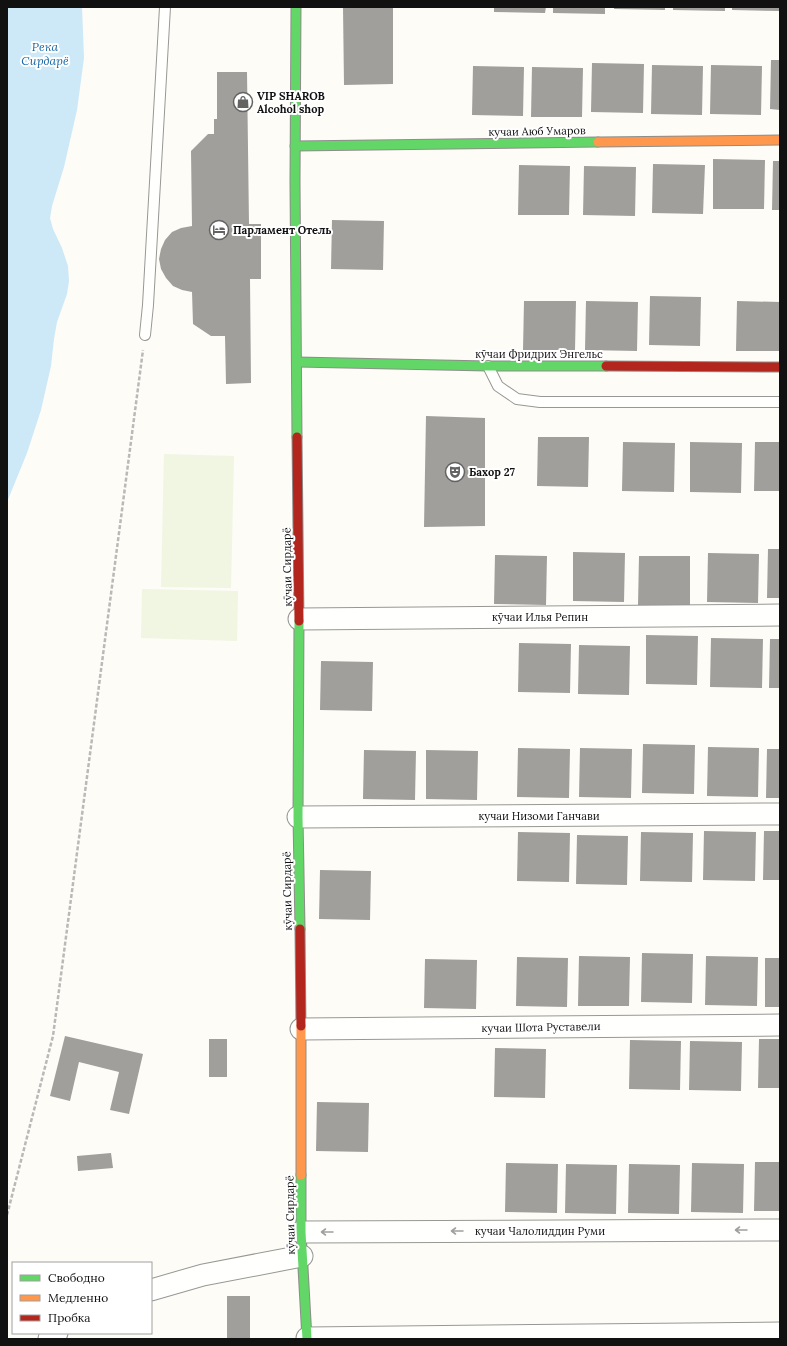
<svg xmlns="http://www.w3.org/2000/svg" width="787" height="1346" font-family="Lora,serif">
<rect width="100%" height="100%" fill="#fdfcf7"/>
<g fill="#f0f6e1">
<path d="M164 454 234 456 231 588 161 587Z"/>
<path d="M142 589 238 591 237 641 141 638Z"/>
</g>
<path fill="#cde8f7" d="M7 7H82L84 58 77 110 64 167 52 206 50 218 53 229 62 248 68 266 69 281 67 294 57 322 54 339 51 366 41 410 27 453 7 502Z"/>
<g fill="#a19f9c">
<path d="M343 7H393V84L344 85Z"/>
<path d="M494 7H546L545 13 494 12Z"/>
<path d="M553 7H605V14L553 13Z"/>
<path d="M614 7H665V10L614 9Z"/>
<path d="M673 7H725V11L673 10Z"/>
<path d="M732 7H780V11L732 10Z"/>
<path d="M771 60H780V110L770 109Z"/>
<path d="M592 63 644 64 643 113 591 112Z"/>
<path d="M652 65 703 66 702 115 651 114Z"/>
<path d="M711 65 762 66 761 115 710 114Z"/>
<path d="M473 66 524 67 523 116 472 115Z"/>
<path d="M532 67 583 68 582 117H531Z"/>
<path d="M217 72H247L249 224H261V279H250L251 383 226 384 225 336H211L193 324 192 292 182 290 173 286 166 278 161 269 159 259 161 249 165 240 172 232 181 228 192 226 191 151 208 134H214V119H217Z"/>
<path d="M713 159 765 160 764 209H713Z"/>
<path d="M773 161H780V210H772Z"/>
<path d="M653 164 705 165 703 214 652 213Z"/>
<path d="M519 165 570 166 569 215H518Z"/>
<path d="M584 166 636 167 635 216 583 215Z"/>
<path d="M332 220 384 221 383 270 331 269Z"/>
<path d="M650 296 701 297 700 346 649 345Z"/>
<path d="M524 301H576L575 350H523Z"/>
<path d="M586 301 638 302 637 351 585 350Z"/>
<path d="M737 301 780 302V351H736Z"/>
<path d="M426 416 485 418V526L424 527Z"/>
<path d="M538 437H589L588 487 537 486Z"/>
<path d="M623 442 675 443 674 492 622 491Z"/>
<path d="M690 442 742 443 741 493 690 492Z"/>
<path d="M755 442H780V491H754Z"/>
<path d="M768 549H780V598H767Z"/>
<path d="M573 552 625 553 624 602 573 601Z"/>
<path d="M708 553 759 554 758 603 707 602Z"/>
<path d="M495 555 547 556 546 605 494 604Z"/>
<path d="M639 556H690V605H638Z"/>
<path d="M646 635 698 636 697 685 646 684Z"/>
<path d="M711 638 763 639 762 688 710 687Z"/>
<path d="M770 639H780V688H769Z"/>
<path d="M519 643 571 644 570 693 518 692Z"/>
<path d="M579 645 630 646 629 695 578 694Z"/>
<path d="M321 661 373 662 372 711 320 710Z"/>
<path d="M643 744 695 745 694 794 642 793Z"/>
<path d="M708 747 759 748 758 797 707 796Z"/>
<path d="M518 748 570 749 569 798 517 797Z"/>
<path d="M580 748 632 749 631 798 579 797Z"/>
<path d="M767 749H780V798H766Z"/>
<path d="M364 750 416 751 415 800 363 799Z"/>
<path d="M426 750 478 751 477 800 426 799Z"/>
<path d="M704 831 756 832 755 881 703 880Z"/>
<path d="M764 831H780V880H763Z"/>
<path d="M518 832 570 833 569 882 517 881Z"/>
<path d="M641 832 693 833 692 882 640 881Z"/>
<path d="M577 835 628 836 627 885 576 884Z"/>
<path d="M320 870 371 871 370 920 319 919Z"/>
<path d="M642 953 693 954 692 1003 641 1002Z"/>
<path d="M579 956 630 957 629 1006H578Z"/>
<path d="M706 956 758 957 757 1006 705 1005Z"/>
<path d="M517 957 568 958 567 1007 516 1006Z"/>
<rect x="765" y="958" width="15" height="49"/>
<path d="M425 959 477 960 476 1009 424 1008Z"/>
<path d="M65 1036 143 1054 129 1114 110 1110 119 1072 79 1062 70 1101 50 1096Z"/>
<rect x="209" y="1039" width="18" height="38"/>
<path d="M759 1039H780V1088H758Z"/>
<path d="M630 1040 681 1041 680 1090 629 1089Z"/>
<path d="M690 1041 742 1042 741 1091 689 1090Z"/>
<path d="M495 1048 546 1049 545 1098 494 1097Z"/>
<path d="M317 1102 369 1103 368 1152 316 1151Z"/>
<path d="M111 1153 113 1168 78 1171 77 1156Z"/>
<path d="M755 1162H780V1211H754Z"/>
<path d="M506 1163 558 1164 557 1213 505 1212Z"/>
<path d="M692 1163 744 1164 743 1213 691 1212Z"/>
<path d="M566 1164 617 1165 616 1214 565 1213Z"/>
<path d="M629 1164 680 1165 679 1214 628 1213Z"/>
<rect x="227" y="1296" width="23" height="43"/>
</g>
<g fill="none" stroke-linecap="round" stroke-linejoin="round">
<defs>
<g id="lane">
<path d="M145 335 148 305 165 7"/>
<path d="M488 366 498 386 517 399 540 402H780"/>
</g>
<g id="street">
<path d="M299 619 780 615"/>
<path d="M298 817 780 814"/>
<path d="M301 1029 780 1025"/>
<path d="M301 1232 780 1230"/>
<path d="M151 1290 203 1275 302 1256"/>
<path d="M307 1338 780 1333"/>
<path d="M49 1339 57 1333"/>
</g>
<g id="fast">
<path d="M296 7 295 181 297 437"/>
<path d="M295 146 598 142"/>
<path d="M297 362 488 366H606"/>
<path d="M299 621 298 817 300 929"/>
<path d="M301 1175V1232L307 1339"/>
</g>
<g id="slow">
<path d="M598 142 780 140"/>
<path d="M301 1026V1175"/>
</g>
<g id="jam">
<path d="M606 366 780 367"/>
<path d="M297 437 299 621"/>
<path d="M300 929 301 1026"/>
</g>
</defs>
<use href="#lane" stroke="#979795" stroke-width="12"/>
<use href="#street" stroke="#979795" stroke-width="23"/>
<use href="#fast" stroke="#8e8d8b" stroke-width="11"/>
<use href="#slow" stroke="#8e8d8b" stroke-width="11"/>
<use href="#jam" stroke="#8e8d8b" stroke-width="11"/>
<path stroke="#b9b9b8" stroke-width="2.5" stroke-dasharray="4 2" stroke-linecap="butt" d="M7 1215 53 1036 143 350"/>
<use href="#lane" stroke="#fffffe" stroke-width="10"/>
<use href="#street" stroke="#fffffe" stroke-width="21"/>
<use href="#fast" stroke="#63d668" stroke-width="9"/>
<use href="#slow" stroke="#ff974d" stroke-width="9"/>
<use href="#jam" stroke="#b3261e" stroke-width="9"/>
</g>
<defs><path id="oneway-shaft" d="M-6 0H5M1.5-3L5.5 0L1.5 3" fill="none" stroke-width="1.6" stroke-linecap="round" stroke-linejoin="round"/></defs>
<g stroke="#a0a09f">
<use href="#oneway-shaft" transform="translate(741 1230) rotate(180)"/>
<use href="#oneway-shaft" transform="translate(457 1231) rotate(180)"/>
<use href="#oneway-shaft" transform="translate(327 1232) rotate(180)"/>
</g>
<defs>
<symbol id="shop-ring" viewBox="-11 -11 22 22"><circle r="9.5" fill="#fff" stroke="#646362" stroke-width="1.5"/><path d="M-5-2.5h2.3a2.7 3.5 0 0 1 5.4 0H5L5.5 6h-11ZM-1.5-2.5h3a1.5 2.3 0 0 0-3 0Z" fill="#646362"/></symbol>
<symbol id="hotel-ring" viewBox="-11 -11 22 22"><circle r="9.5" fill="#fff" stroke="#646362" stroke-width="1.5"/><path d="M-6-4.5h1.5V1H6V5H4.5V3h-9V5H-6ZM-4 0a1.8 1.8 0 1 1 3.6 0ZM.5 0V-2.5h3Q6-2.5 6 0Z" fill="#646362"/></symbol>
<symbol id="theatre-ring" viewBox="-11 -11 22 22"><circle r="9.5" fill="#fff" stroke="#646362" stroke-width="1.5"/><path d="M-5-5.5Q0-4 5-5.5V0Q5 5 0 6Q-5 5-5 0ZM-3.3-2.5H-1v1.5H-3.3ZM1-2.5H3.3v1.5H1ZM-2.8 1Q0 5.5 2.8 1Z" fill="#646362"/></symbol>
</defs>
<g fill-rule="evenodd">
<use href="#shop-ring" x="232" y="91" width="22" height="22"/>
<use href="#hotel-ring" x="208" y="219" width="22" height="22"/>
<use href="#theatre-ring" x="444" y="461" width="22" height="22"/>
</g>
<g text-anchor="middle" stroke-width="4" stroke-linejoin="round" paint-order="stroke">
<g font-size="11" font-weight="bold" fill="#111" stroke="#fff" text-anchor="start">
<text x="257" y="100">VIP SHAROB<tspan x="257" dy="13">Alcohol shop</tspan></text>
<text x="233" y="234">Парламент Отель</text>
<text x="469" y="476">Бахор 27</text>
</g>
<g font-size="11" fill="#111" stroke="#fff">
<text transform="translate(537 131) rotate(-1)" y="4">кучаи Аюб Умаров</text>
<text x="539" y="358">кӯчаи Фридрих Энгельс</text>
<text transform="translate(287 567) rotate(-91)" y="4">кӯчаи Сирдарё</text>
<text x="540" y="621">кӯчаи Илья Репин</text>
<text x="539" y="820">кучаи Низоми Ганчави</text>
<text transform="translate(287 891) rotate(-91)" y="4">кӯчаи Сирдарё</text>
<text transform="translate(541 1027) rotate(-1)" y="4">кучаи Шота Руставели</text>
<text transform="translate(290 1215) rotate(-91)" y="4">кӯчаи Сирдарё</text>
<text x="540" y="1235">кучаи Чалолиддин Руми</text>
</g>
<g font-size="12" font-style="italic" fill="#1768a6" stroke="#fff">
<text x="45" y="51">Река<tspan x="45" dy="14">Сирдарё</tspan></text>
</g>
</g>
<rect width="787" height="1346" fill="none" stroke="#111111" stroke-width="16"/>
<rect x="12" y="1262" width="140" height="72" fill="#ffffff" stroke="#a0a0a0"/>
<rect x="20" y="1275" width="20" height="6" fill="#63d668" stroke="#a0a0a0"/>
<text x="48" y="1282" font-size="12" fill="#111111">Свободно</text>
<rect x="20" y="1295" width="20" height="6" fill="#ff974d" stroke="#a0a0a0"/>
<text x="48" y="1302" font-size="12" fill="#111111">Медленно</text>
<rect x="20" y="1315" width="20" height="6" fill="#b3261e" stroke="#a0a0a0"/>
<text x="48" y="1322" font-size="12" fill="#111111">Пробка</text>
</svg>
